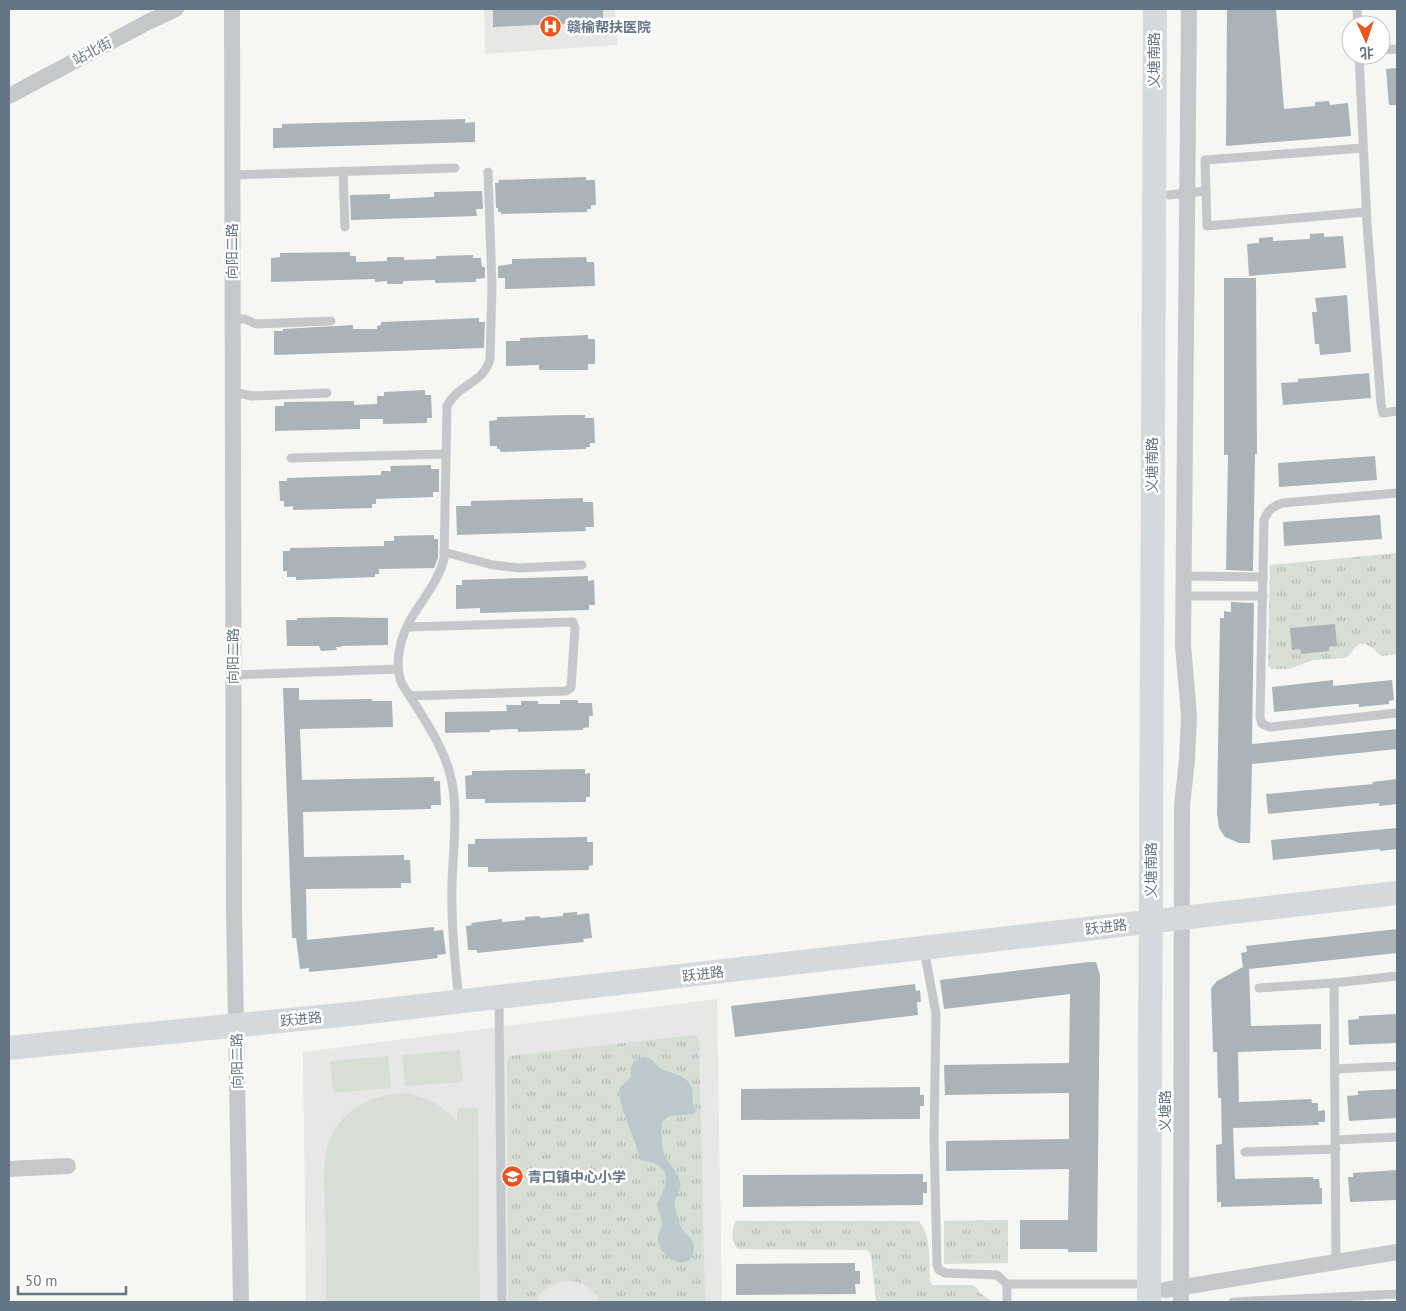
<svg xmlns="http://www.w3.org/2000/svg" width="1406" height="1311" font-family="'PT Sans','Noto Sans SC',sans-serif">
<defs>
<pattern id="grass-tufts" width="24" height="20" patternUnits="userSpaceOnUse" patternTransform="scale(1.25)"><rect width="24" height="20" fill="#d7ded4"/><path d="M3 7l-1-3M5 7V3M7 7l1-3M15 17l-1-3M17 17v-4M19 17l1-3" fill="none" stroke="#b2b9b2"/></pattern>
</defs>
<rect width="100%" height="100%" fill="#f6f7f3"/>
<g fill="#e7e8e6">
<path d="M484 9H615L618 45 485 54Z"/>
<path d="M717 999 722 1302H306L303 1052Z"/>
</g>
<g fill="url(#grass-tufts)">
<path d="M1397 553V654L1382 656C1373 650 1364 636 1354 649 1351 653 1350 655 1346 658L1313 660 1289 669H1271L1268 665 1270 565Z"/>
<path d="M694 1035 699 1038 705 1302H601C585 1272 550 1276 534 1302H508L507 1062 509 1056Z"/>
<path d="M1008 1220V1263L944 1264V1221Z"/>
<path d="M736 1221H919C932 1238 929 1260 930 1280L932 1285H973C978 1287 978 1292 983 1295 986 1298 989 1298 992 1302H876L871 1257 870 1253 867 1250 738 1249C731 1243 731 1229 736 1221Z"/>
</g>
<g fill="#d7ded4">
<path d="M460 1050 463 1082 405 1086 402 1055Z"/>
<path d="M388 1056 391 1088 333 1093 330 1061Z"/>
<path d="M403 1093C425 1096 441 1104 457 1121V1108H478L480 1302H326C326 1273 326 1244 325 1215 325 1195 322 1173 326 1154 333 1115 365 1095 403 1093Z"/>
</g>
<path fill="#bbc8cc" d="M643 1057C655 1058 654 1065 662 1069 672 1074 683 1074 690 1084 695 1092 690 1102 696 1110L694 1114 669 1116 662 1122C661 1131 661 1147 665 1156 669 1165 678 1171 680 1182 682 1194 673 1197 675 1207 677 1215 679 1225 684 1232 687 1235 690 1237 692 1240 696 1247 694 1260 685 1262 672 1265 657 1250 658 1237 658 1232 663 1228 662 1223 662 1217 658 1211 657 1205 662 1190 675 1176 656 1164 650 1161 645 1162 640 1159 638 1145 615 1099 620 1088 622 1084 628 1081 631 1077 631 1065 631 1061 643 1057Z"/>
<g fill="#aab3b8">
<path d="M493 9H603V22L493 27Z"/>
<path d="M1227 9H1276L1284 109 1315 106V102L1329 101 1330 105 1348 103 1351 136 1226 146Z"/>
<path d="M1397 68V105H1389L1386 69Z"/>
<path d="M465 119V123L475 122V142L273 148V128H282V124Z"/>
<path d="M586 177V180H595L596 205H591V209H587V212L501 214V212H498V208H496L495 183H499L498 180Z"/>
<path d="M482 191 483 209H476L477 216 351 220 350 195 390 194V199L434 197V192Z"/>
<path d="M1324 233V237L1343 236 1346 268 1249 276 1247 244 1259 243V238L1273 237V241L1310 239V234Z"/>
<path d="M350 252V256H356V262L387 261V257H404V260L436 259V256L473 255V258H481L482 267H485V278L476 279V282L435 283V280L403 281V284H387V281L375 282V279L271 282V258L280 257V253Z"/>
<path d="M586 257 587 262H594L595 286 505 289V278H498V266L512 264V259Z"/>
<path d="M1224 278H1256L1257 454H1255L1253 571 1226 570 1228 455H1224Z"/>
<path d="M1347 295 1351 352 1320 355 1319 344H1315L1312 312H1317L1315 298Z"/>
<path d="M479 318V322H485L484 348 274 355V331H283V329L353 325V329H377V326L381 325V322Z"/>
<path d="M588 335V339H595V364H588V370H539V365L506 366V341H520V338Z"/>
<path d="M1369 373 1371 398 1283 405 1281 383 1298 382V379Z"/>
<path d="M425 390V395H431L432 418H427V423L383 424V419H360V429L275 431V406H284V402L354 401V405L377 404V396H384V392Z"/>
<path d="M567 415H585V418H594L595 443H590V447H586V449L530 451 500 452V449H497V446H490L489 421 497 420V417Z"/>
<path d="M1375 456 1377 480 1279 487 1278 463Z"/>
<path d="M431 465V469H439V492H433V497L376 499V504H372V508L293 510V506L284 507V501H280L279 481H287V478L381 475V471H391L390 466Z"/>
<path d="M583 498V502H593L594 527H585L586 531 457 535 456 506H471V501Z"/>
<path d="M1380 515 1382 539 1284 546 1283 522Z"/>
<path d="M434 535V539H438V558L434 568 379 569V574H375V577L296 580V577H287V571H283V551H290V548L384 546V541H394V536Z"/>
<path d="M588 576V581L594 580 595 605H589V610L480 613V608L456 609V585H462V580Z"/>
<path d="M1231 602 1254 603 1252 744 1397 729V749L1252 764 1250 843H1239L1225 837 1219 828 1217 814 1220 618H1224V611L1231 612Z"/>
<path d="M336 617 388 618V645L341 646V647H336L337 650 321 651 319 646H287L286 620H297V618Z"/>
<path d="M1335 624 1337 646 1329 647V651L1301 654 1300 649 1292 650 1290 628Z"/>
<path d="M1333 680V686L1392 680 1394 700 1389 701V704L1359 707V704H1355L1274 712 1272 687Z"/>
<path d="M283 688H299V700L372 699V701H392L393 727 300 729 302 780 434 777V781H440L441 805H431V809L303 812 304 857 404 855V860H410L411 883H401V888L306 889 307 940 434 927V931L443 930 446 954 437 955 438 958 362 967 309 972V968L300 969 296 938H292Z"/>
<path d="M560 700H578V703H592L593 716H589V727L583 728V730L518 732V729L490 730V732L445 733V712L507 711 506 705H521V701H538V704H560Z"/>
<path d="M585 769V774L590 773V797H586V802L485 803V799H466L465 776 472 775V771Z"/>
<path d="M1397 779V804L1379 806V803L1268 814 1266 794 1373 784 1372 782Z"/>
<path d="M1397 828V849L1380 851V849L1273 860 1271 840Z"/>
<path d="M587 837V842H593V865L589 866V870L488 872V867H468V844H475V839Z"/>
<path d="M577 912V915L589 913 592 938 583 939 584 942 477 953V950H468L466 926 472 925 471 923 502 919V922L525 920V917L540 916V918L563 916V913Z"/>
<path d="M1397 929V953L1249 969 1251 1026 1321 1024V1049L1238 1052 1239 1102 1311 1099 1312 1103H1318V1111L1325 1110V1122H1318L1319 1125 1233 1128 1235 1179 1313 1177V1179H1319L1320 1188H1322V1204L1221 1207V1202H1217L1216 1145 1222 1144 1221 1098H1218L1217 1052H1213L1211 988 1217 981 1243 967 1241 953 1247 952 1246 946Z"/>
<path d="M1089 962H1096L1100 975 1097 1252H1068V1249H1020V1220H1068L1069 1169 946 1171V1141L1069 1139V1093L945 1095 944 1065 1069 1063 1070 994 944 1009 940 980Z"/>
<path d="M915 984 916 991 920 990 921 1002H917L918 1015 735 1037 731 1006Z"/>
<path d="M1397 1014V1043L1349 1045 1348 1020 1359 1019V1016Z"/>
<path d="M920 1087V1095H924V1106H920V1119L741 1120V1089Z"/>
<path d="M1397 1089V1118L1349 1121 1347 1096 1358 1095V1091Z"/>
<path d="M1397 1170V1200L1350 1202 1348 1177H1353V1173Z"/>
<path d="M923 1174V1182H927V1193H923V1205L743 1207V1175Z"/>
<path d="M855 1263V1271H860V1284H855L856 1294 736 1295V1264Z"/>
</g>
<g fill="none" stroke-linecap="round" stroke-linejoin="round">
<g stroke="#c4c8cb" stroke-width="9">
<path d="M1357 9 1358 25"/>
<path d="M1381 50 1397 49"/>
<path d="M1359 55 1367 224 1381 404 1383 413 1397 411"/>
<path d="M1363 148 1205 160 1207 226 1366 212"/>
<path d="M343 171 345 227"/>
<path d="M232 175 455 168"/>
<path d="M1169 195 1206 191"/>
<path d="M232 319H245L256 324 331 321"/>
<path d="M233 392 252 396 327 393"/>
<path d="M291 458 446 454"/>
<path d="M1397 493 1283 503C1273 506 1268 510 1264 520L1260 717 1262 724 1270 727 1397 713"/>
<path d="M444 552 493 565 519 568 582 565"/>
<path d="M1183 576 1263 577"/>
<path d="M1183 596H1263"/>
<path d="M408 627 573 622 575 628 571 688 566 691 410 696"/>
<path d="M233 675 398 669"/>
<path d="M924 949 936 1014 934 1138 937 1264 939 1270 945 1273 997 1275 1007 1284"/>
<path d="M1259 988 1334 983"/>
<path d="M499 998 502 1302"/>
<path d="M459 1002C455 963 451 923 452 884 453 851 459 806 450 774 442 743 419 711 402 684 393 663 401 635 412 617 424 597 438 582 444 559L447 406C458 384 484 383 490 359L492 286 488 172"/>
<path d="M1335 1069 1397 1066"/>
<path d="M1336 1140 1397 1137"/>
<path d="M1245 1152 1336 1149"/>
<path d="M1336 1262 1334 983 1397 976"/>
<path d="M1007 1302V1284H1149"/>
<path d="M1233 1302 1397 1294"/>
</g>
<g stroke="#c4c8cb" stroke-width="16">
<path d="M232 9 234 914 241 1302"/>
<path d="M9 96 148 22 176 9"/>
<path d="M9 1169 68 1166"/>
<path d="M1165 1290 1397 1252"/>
<path d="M1181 1302 1182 806 1187 760 1189 716 1183 645 1189 9"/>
</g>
<g stroke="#d4d9dd" stroke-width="24">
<path d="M9 1048 360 1013 1397 893"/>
<path d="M1149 1302 1155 9"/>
</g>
</g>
<defs>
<symbol id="hospital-disc" viewBox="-11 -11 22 22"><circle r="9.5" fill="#ec531d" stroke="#fff"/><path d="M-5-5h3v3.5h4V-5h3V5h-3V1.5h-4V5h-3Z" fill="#fff"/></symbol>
<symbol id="school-disc" viewBox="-11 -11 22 22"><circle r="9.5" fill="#ec531d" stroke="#fff"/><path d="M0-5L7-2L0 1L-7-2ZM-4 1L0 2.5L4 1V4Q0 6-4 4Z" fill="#fff"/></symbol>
</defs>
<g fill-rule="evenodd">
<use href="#hospital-disc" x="538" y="14" width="25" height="25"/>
<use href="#school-disc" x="500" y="1164" width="25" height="25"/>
</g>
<g text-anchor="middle" stroke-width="5" stroke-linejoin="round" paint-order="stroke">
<g font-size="14" font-weight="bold" fill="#647686" stroke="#fff" text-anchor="start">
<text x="567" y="32">赣榆帮扶医院</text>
<text x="528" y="1182">青口镇中心小学</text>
</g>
<g font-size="14" fill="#647686" stroke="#fff">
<text transform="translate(92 51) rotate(-28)" y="5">站北街</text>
<text transform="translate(1154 60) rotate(-90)" y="5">义塘南路</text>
<text transform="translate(232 251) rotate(-90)" y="5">向阳二路</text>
<text transform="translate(1152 465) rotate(-90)" y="5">义塘南路</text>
<text transform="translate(233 656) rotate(-90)" y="5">向阳二路</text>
<text transform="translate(1151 870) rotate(-90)" y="5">义塘南路</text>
<text transform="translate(1106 927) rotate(-7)" y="5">跃进路</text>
<text transform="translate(703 974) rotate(-7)" y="5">跃进路</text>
<text transform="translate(301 1019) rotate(-6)" y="5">跃进路</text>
<text transform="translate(237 1061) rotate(-91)" y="5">向阳二路</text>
<text transform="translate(1165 1111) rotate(-90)" y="5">义塘路</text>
</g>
</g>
<rect width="1406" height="1311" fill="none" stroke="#647686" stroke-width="20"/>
<g transform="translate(1366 40) rotate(177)"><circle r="24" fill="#ffffff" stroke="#c1c8cf"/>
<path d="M0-4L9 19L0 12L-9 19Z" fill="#ec531d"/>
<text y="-8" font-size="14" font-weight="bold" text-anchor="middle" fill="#647686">北</text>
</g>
<path d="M18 1286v8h108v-8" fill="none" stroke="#647686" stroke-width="2.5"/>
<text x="25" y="1286" font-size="15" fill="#647686" stroke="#ffffff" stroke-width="4" paint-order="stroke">50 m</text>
</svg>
